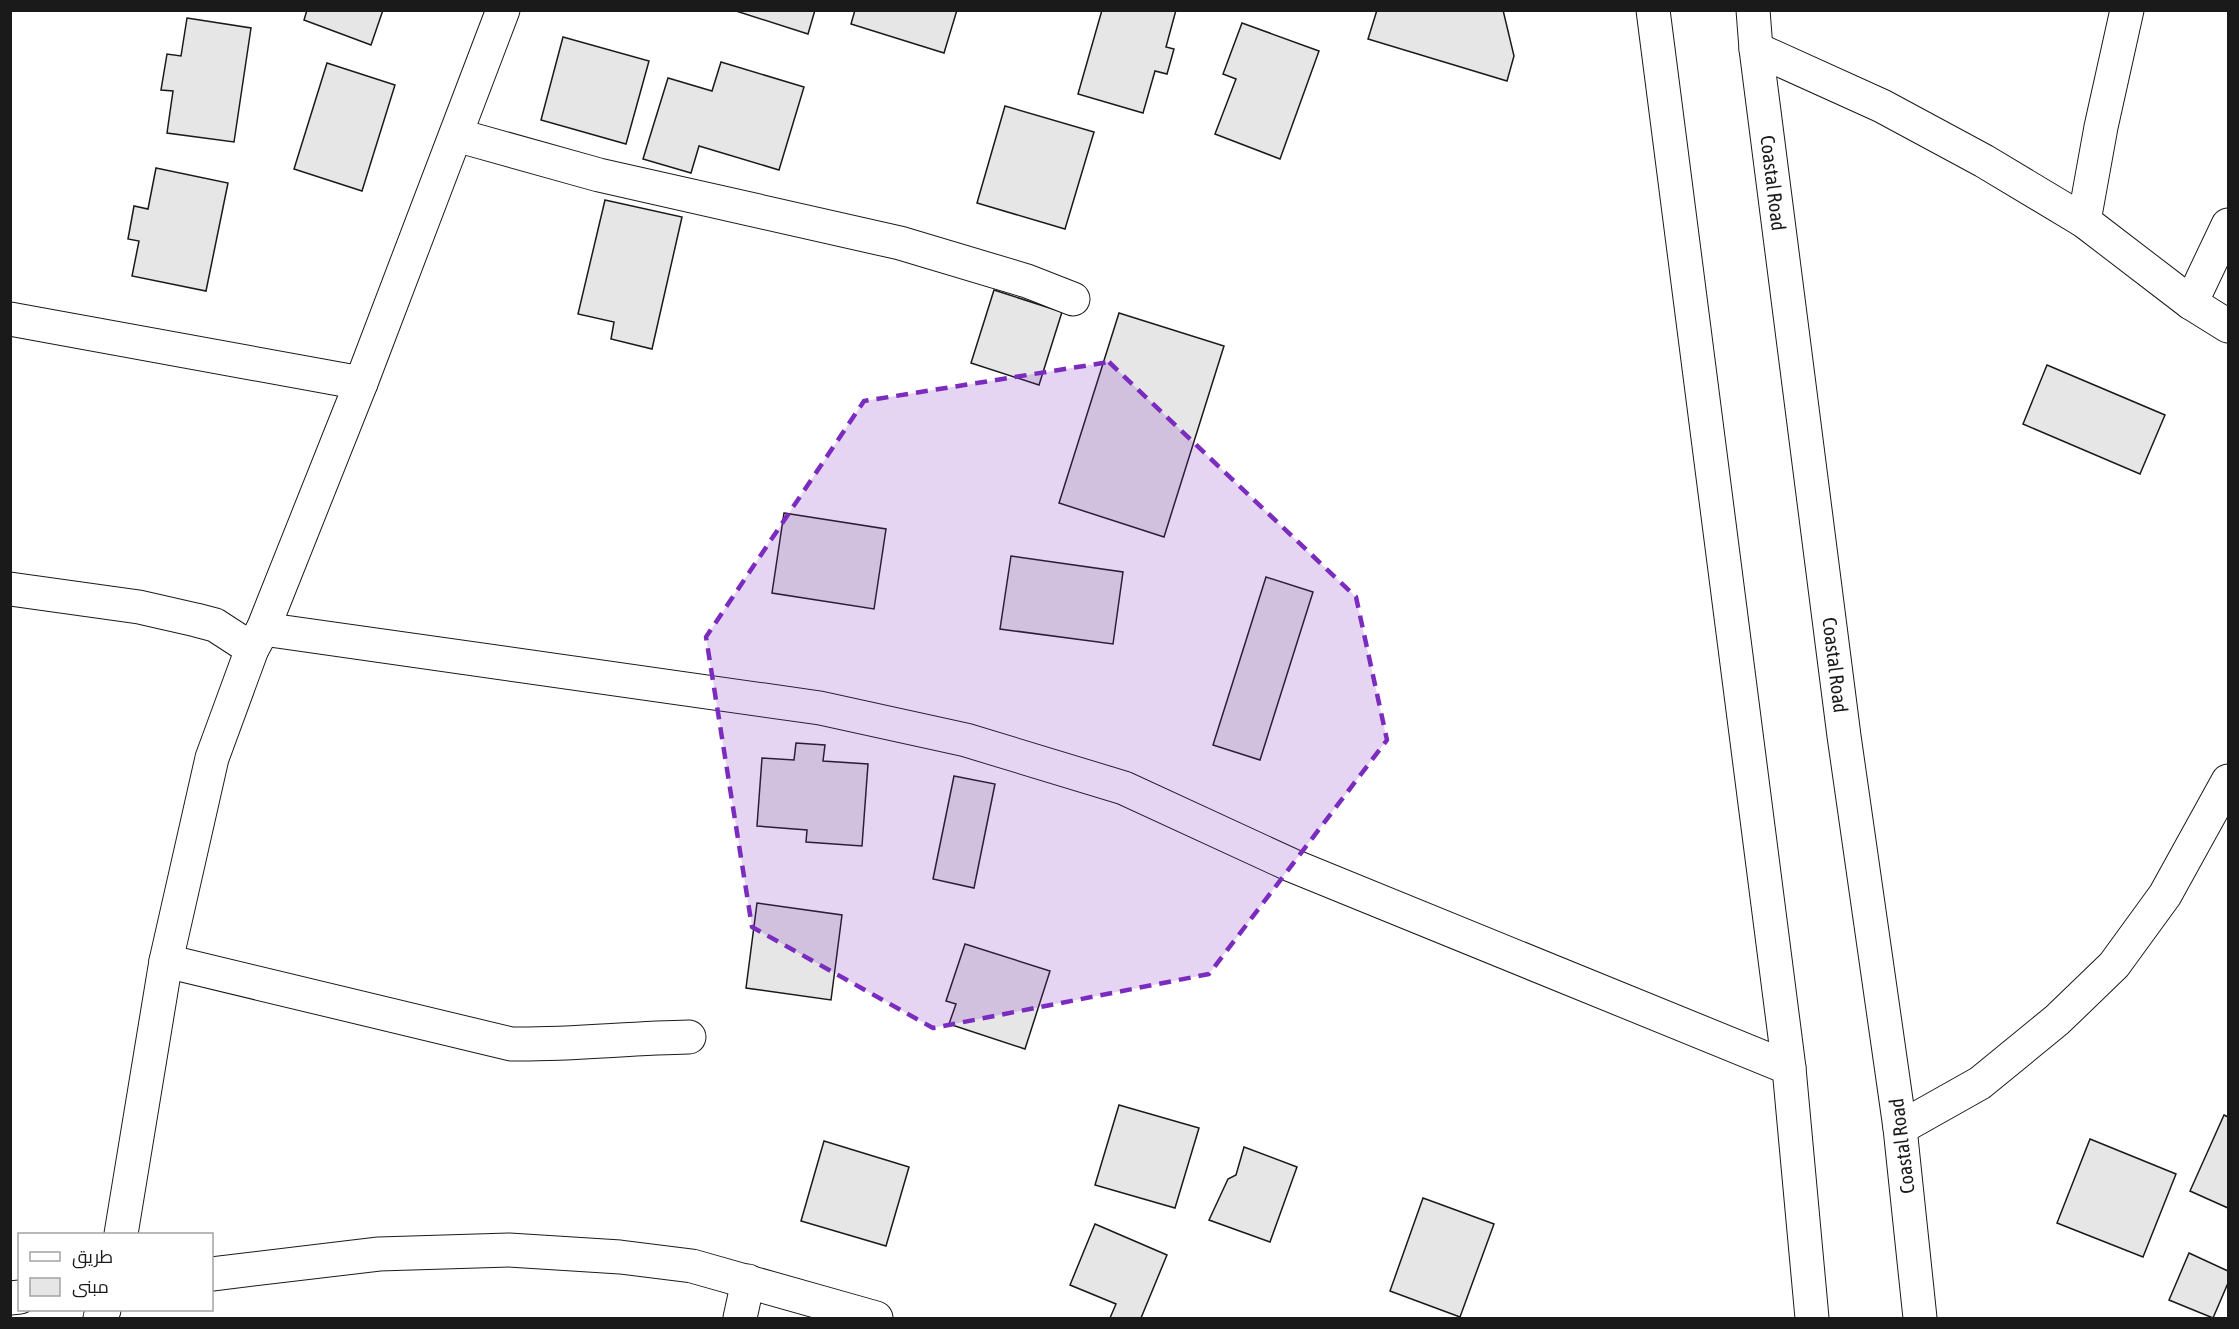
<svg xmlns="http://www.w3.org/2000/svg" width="2239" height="1329" font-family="'Asap Condensed',Cairo,sans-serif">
<rect width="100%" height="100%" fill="#fff"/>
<g fill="#e6e6e6" stroke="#1a1a1a" stroke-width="1.5">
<path d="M307 10H383L371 45 304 20Z"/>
<path d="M733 10H815L808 34Z"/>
<path d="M855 10H957L944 53 851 24Z"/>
<path d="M1102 10H1176L1166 47 1174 49 1167 74 1155 71 1143 113 1078 94Z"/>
<path d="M1377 10H1503L1514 56 1507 81 1368 39Z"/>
<path d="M187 18 251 28 234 142 167 133 173 91 161 90 167 54 181 56Z"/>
<path d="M1242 23 1319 51 1280 159 1215 134 1236 79 1223 74Z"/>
<path d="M563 37 649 61 626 144 541 120Z"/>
<path d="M721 62 804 87 779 170 699 146 691 173 643 159 668 78 712 91Z"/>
<path d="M327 63 395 85 362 191 294 169Z"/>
<path d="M1005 106 1094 132 1065 229 977 203Z"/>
<path d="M156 168 228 183 206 291 132 276 139 241 128 239 134 206 148 209Z"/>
<path d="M605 200 682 217 652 349 611 339 614 322 578 314Z"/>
<path d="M994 290 1062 312 1039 385 971 363Z"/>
<path d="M1119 313 1224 346 1164 537 1059 503Z"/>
<path d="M2047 365 2165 415 2140 474 2023 424Z"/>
<path d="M784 513 886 529 874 609 772 593Z"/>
<path d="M1011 556 1123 572 1113 644 1000 629Z"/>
<path d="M1266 577 1313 592 1260 760 1213 745Z"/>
<path d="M796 743 825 745 823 761 868 764 862 846 806 842 807 830 757 826 762 758 794 760Z"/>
<path d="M954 776 995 784 974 888 933 879Z"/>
<path d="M757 903 842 915 831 1000 746 988Z"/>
<path d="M965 944 1050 971 1025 1049 949 1024 956 1004 946 1001Z"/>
<path d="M1119 1105 1199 1128 1175 1208 1095 1185Z"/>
<path d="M2224 1115 2228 1117V1208L2190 1191Z"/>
<path d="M2090 1139 2176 1174 2143 1257 2057 1223Z"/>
<path d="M824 1141 909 1167 886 1246 801 1221Z"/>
<path d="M1244 1147 1297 1167 1270 1242 1209 1220 1228 1179 1236 1175Z"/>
<path d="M1423 1198 1494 1224 1460 1317 1390 1291Z"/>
<path d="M1095 1224 1167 1255 1141 1318H1110L1116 1304 1070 1285Z"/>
<path d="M2189 1253 2228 1271V1283L2213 1318 2169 1300Z"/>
</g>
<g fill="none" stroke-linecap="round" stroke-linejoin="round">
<defs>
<g id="minor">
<path d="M1756 49 1882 106 1984 161 2084 221 2191 303 2228 326"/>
<path d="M456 135 599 175 900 243 1027 281 1073 299"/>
<path d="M2084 221 2101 127 2127 10"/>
<path d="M2191 303 2228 225"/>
<path d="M10 319 361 383"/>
<path d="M10 589 139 607 196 620 215 625 252 649"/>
<path d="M263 629 820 708 966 740 1124 788 1291 865 1789 1068"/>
<path d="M166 961 511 1044C570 1045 629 1038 689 1037"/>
<path d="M1900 1128 1980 1083 2057 1020 2114 965 2165 895 2228 781"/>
<path d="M121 1234 166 961 212 758 252 649 263 629 361 383 503 10"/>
<path d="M212 1274 379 1254 509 1250 620 1257 692 1266 876 1318"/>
<path d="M10 1298 20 1297"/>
<path d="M100 1318 104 1310"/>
<path d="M740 1318 748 1281"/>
</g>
<g id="trunk">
<path d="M1653 10 1789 1068 1812 1318"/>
<path d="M1753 10 1756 49 1844 736 1900 1128 1920 1318"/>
</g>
</defs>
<use href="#minor" stroke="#1a1a1a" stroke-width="35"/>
<use href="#trunk" stroke="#1a1a1a" stroke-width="35"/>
<use href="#minor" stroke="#fff" stroke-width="33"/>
<use href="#trunk" stroke="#fff" stroke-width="33"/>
</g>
<path fill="#7b2cbf" fill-opacity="0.2" stroke="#7b2cbf" stroke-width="4.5" stroke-dasharray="12 8" stroke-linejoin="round" d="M1109 362 1356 597 1387 740 1209 974 933 1028 752 927 706 637 864 401Z"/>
<g text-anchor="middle" stroke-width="4.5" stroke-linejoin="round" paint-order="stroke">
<g font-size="20" fill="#1a1a1a" stroke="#fff">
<text transform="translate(1773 183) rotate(83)" y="7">Coastal Road</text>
<text transform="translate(1835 665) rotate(83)" y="7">Coastal Road</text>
<text transform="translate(1902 1146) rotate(-97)" y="7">Coastal Road</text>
</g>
</g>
<rect width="2239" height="1329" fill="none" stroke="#1a1a1a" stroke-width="24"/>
<rect x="18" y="1233" width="195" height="78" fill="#ffffff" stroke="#a3a3a3" stroke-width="1.5"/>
<rect x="30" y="1252" width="30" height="9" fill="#ffffff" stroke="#a3a3a3" stroke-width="1.5"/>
<text x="72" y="1263" font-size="18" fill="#1a1a1a">طريق</text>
<rect x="30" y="1278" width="30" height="18" fill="#e6e6e6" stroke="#a3a3a3" stroke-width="1.5"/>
<text x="72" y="1293" font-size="18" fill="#1a1a1a">مبنى</text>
</svg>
